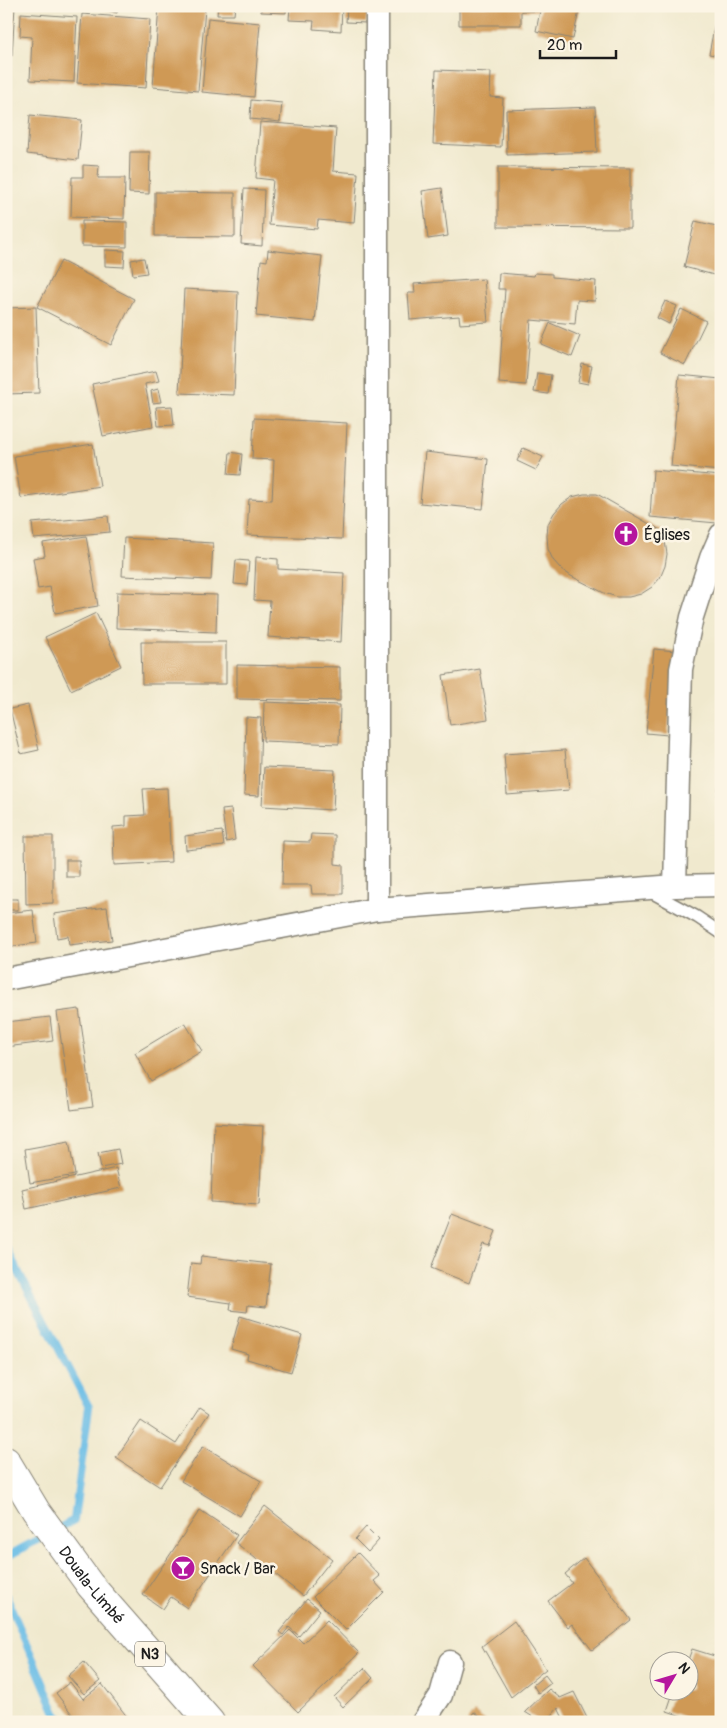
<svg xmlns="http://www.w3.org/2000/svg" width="727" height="1728" font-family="Pangolin,sans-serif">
<rect width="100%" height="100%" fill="#fcf5e5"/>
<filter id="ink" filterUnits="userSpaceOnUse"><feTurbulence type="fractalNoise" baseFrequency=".02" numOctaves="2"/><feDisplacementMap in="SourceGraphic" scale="10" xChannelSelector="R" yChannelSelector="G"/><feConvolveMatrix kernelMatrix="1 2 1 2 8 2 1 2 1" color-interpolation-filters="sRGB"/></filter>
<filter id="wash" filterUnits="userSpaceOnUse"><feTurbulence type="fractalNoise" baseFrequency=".0096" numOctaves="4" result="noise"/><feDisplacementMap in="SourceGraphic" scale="20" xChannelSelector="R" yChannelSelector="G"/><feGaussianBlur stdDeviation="1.12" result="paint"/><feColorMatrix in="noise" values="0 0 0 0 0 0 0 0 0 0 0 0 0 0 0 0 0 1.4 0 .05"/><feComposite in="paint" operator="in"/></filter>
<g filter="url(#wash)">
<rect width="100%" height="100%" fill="#f0e9ce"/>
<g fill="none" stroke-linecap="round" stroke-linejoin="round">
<g stroke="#6abde6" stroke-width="8">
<path d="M6 1248 89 1407 74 1520 6 1557"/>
<path d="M6 1596 56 1713 63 1722"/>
</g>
</g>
<g id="blocks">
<g fill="#cf9954">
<path d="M6 6H15L12 56 6 55Z"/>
<path d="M91 6H118L117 13Z"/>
<path d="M159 6 205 9 198 91 153 87Z"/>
<path d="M218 6H235L234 15H217Z"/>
<path d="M261 6H286V13L261 12Z"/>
<path d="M290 6H342L341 31 313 29 314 21 289 20Z"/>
<path d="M459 6H538V11H521V25H459Z"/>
<path d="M541 6H580L573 39 536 31Z"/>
<path d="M718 6H721V56L709 54Z"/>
<path d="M347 7 368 8 366 23 346 22Z"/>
<path d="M21 13 77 17 74 82 30 80 32 37 20 36Z"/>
<path d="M82 14 150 19 146 88 77 83Z"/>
<path d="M208 18 260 23 254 97 202 92Z"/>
<path d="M436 70 491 72 490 97 503 98 501 147 433 144Z"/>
<path d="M251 100 282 103 280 122 250 119Z"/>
<path d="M595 107 597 152 507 155 506 110Z"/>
<path d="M30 115 82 120 78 160 27 154Z"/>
<path d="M260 122 336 128 333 171 358 173 354 223 318 220 317 229 269 225 273 180 256 178Z"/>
<path d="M130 152H150L149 194 129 193Z"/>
<path d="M83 165 99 166 98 178H125L124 219 71 217 72 177H83Z"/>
<path d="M498 167 630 168V228L498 227Z"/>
<path d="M442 188 448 236 428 239 422 191Z"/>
<path d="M244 189 264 190 262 246 241 244Z"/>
<path d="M155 192 235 193V237L155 236Z"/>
<path d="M82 221 127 222V247L82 246Z"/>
<path d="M695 221 721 227V245L714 275 684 267Z"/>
<path d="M105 250 125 251 124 267 105 266Z"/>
<path d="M268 250 322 256 315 322 256 316 261 260 267 261Z"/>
<path d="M144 258 147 273 133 275 131 260Z"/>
<path d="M61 261 134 299 111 345 37 307Z"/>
<path d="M499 273 534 276 535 273 552 274V277L596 281 595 301 577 300 575 324 531 320 526 385 499 383 505 289H498Z"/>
<path d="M484 279 488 322 460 324 459 316 410 320 408 293H415L414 284Z"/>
<path d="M184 289 238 292 234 395 179 393Z"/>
<path d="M665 301 677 306 669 324 657 318Z"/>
<path d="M36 307 39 393 6 394V308Z"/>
<path d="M681 309 706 321 685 365 660 353Z"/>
<path d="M550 323 580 336 572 357 541 344Z"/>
<path d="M582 364 592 366 588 384 578 382Z"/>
<path d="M156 371 159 381 145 384 153 426 103 436 92 384Z"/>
<path d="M537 373 551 375 548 394 534 392Z"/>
<path d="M679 375 721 379 720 471 671 466Z"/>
<path d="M158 389 161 402 153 403 151 391Z"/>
<path d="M172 406 174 425 158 426 156 407Z"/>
<path d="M254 418 347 423 342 539 247 535 249 499 272 500 274 460 252 459Z"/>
<path d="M93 444 100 486 21 498 14 456Z"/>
<path d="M523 448 543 457 536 470 517 461Z"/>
<path d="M230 452 242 454 240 475 228 474Z"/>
<path d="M425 452 488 459 483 509 420 503Z"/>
<path d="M653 470 721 476 717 523 650 517Z"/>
<path d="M584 494H597L660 530 665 541 667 554 665 566 660 578 652 587 641 594 629 597H617L604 593 571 576 561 569 553 560 548 549 547 536 548 524 554 513 562 504 572 497Z"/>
<path d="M108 516 110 532 34 539 32 523Z"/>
<path d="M86 536 98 606 55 613 50 587 38 589 33 558 45 556 43 543Z"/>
<path d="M124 538 213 543 211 580 122 576Z"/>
<path d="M256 557 278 559V569L344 573 341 642 268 637 270 601 254 600Z"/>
<path d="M236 560 249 561 247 585 234 584Z"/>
<path d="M117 592 217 595 216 632 116 628Z"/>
<path d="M96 613 121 666 71 690 45 637Z"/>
<path d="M141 642H226V684H142Z"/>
<path d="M654 649 676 651 668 735 646 733Z"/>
<path d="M237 665 340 667V701L237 699Z"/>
<path d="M480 669 488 719 450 725 443 675Z"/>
<path d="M264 702 340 705 339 744 263 741Z"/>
<path d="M28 705 39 750 21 754 10 709Z"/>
<path d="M246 717 261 718 259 796 244 795Z"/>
<path d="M565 750 569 790 507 795 504 754Z"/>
<path d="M264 767 335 770 333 810 262 806Z"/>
<path d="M720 777H721V798L717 797Z"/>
<path d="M167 788 171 862 114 865 113 827 126 826V816L145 815 143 789Z"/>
<path d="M231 809 235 840 226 842 222 810Z"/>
<path d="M222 831 224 846 186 850 185 836Z"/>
<path d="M311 834 335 835V864L343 865V894H312L311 885H282L283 841 310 842Z"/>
<path d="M25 836H53V903L26 904Z"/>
<rect x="66" y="860" width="13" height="17"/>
<rect x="6" y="899" width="12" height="11"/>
<path d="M107 907 112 940 69 945 68 936 57 938 54 914Z"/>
<path d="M33 910 37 943 6 947V913Z"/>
<path d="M79 1009 93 1107 71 1110 57 1012Z"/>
<path d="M50 1017 53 1041 6 1047V1022Z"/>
<path d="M185 1023 202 1051 151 1081 135 1053Z"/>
<path d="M214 1123 263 1126 259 1205 211 1202Z"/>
<path d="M69 1141 75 1175 30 1183 25 1149Z"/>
<path d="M118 1149 121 1164 101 1168 98 1153Z"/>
<path d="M116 1168 121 1188 26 1209 22 1189Z"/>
<path d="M452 1214 496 1231 490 1246 483 1244 469 1283 431 1268Z"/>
<path d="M201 1256 271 1264 266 1307 248 1305 247 1312 230 1310 231 1303 187 1297 191 1263 200 1264Z"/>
<path d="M240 1316 302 1335 291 1372 247 1359 248 1354 231 1349Z"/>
<path d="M200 1407 209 1413 160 1487 116 1458 141 1421 176 1444Z"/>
<path d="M203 1446 261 1481 240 1516 181 1481Z"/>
<path d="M265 1506 332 1559 303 1596 236 1543Z"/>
<path d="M200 1510 237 1535 187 1608 171 1597 163 1609 143 1595Z"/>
<path d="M366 1527 379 1540 368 1552 355 1539Z"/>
<path d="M358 1553 380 1576 374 1581 384 1592 346 1630 313 1597Z"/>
<path d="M584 1558 631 1620 592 1650 572 1624 568 1627 548 1601 572 1583 565 1574Z"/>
<path d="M307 1599 320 1610 299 1636 289 1627 283 1635 279 1632Z"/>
<path d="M327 1620 359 1653 298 1712 253 1666 290 1630 303 1643Z"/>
<path d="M514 1621 546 1669 511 1697 482 1646Z"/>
<path d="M692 1649 721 1658V1722H699L667 1711 674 1690H690V1660H688Z"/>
<path d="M84 1662 100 1681 84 1694 68 1676Z"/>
<path d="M364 1668 373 1678 343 1707 334 1697Z"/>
<path d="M545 1675 551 1683 538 1693 533 1685Z"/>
<path d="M70 1682 83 1699 102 1684 131 1722H78L56 1693Z"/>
<path d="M549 1689 560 1698 574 1692 589 1722H565L558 1708 546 1722H541L525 1712Z"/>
<path d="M474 1712 487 1722H467Z"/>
</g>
</g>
</g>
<g filter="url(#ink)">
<use href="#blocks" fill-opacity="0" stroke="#868275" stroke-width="1"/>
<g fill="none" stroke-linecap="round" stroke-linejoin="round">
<defs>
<path id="service" d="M649 891 697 917 721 933"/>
<g id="minor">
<path d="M675 886 681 669 692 617 711 558 721 535"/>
<path d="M377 909V6"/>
<path d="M6 979 377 909 675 886 721 885"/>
<path d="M423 1722 441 1695 450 1662"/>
</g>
<g id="trunk">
<path id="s1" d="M6 1461 36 1511 90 1585 210 1722"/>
</g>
</defs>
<use href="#service" stroke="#868275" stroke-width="14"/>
<use href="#minor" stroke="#868275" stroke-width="25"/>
<use href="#trunk" stroke="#868275" stroke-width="30"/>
<use href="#service" stroke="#fff" stroke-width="11"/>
<use href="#minor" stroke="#fff" stroke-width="22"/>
<use href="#trunk" stroke="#fff" stroke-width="28"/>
</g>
</g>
<defs>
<symbol id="church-disc" viewBox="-11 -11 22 22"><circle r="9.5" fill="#b5179e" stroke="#fcf5e5"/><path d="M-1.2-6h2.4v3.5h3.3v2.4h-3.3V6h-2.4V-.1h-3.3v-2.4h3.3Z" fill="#fff"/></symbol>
<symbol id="bar-disc" viewBox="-11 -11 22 22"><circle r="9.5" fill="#b5179e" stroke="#fcf5e5"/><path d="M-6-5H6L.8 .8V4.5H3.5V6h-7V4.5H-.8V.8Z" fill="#fff"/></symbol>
</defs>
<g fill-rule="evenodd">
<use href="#church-disc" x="612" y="520" width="28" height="28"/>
<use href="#bar-disc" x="169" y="1554" width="28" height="28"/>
</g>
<g text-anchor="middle" stroke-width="5" stroke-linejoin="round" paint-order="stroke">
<rect fill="#fcf5e5" stroke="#5f5d58" stroke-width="1" x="135" y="1641.5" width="30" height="25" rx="4"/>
<g font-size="15" font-weight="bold" fill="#1c1c1c">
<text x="150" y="1659">N3</text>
</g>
<g font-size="16" fill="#1c1c1c" stroke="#fcf5e5" text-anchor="start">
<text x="644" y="540">Églises</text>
<text x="200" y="1574">Snack / Bar</text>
</g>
<g font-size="16" fill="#1c1c1c" stroke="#fcf5e5">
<text dy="6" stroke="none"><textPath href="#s1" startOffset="151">Douala-Limbé</textPath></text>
</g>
</g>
<rect width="727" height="1728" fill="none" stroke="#fcf5e5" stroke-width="25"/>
<g transform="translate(674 1676) rotate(52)"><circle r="24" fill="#fcf5e5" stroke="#a29e95"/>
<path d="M0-4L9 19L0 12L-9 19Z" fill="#b5179e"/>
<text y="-8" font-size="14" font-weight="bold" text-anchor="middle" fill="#1c1c1c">N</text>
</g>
<path d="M540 50v8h76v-8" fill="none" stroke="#1c1c1c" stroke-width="2.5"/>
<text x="547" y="50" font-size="15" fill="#1c1c1c" stroke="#fcf5e5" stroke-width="4" paint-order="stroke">20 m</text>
</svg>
